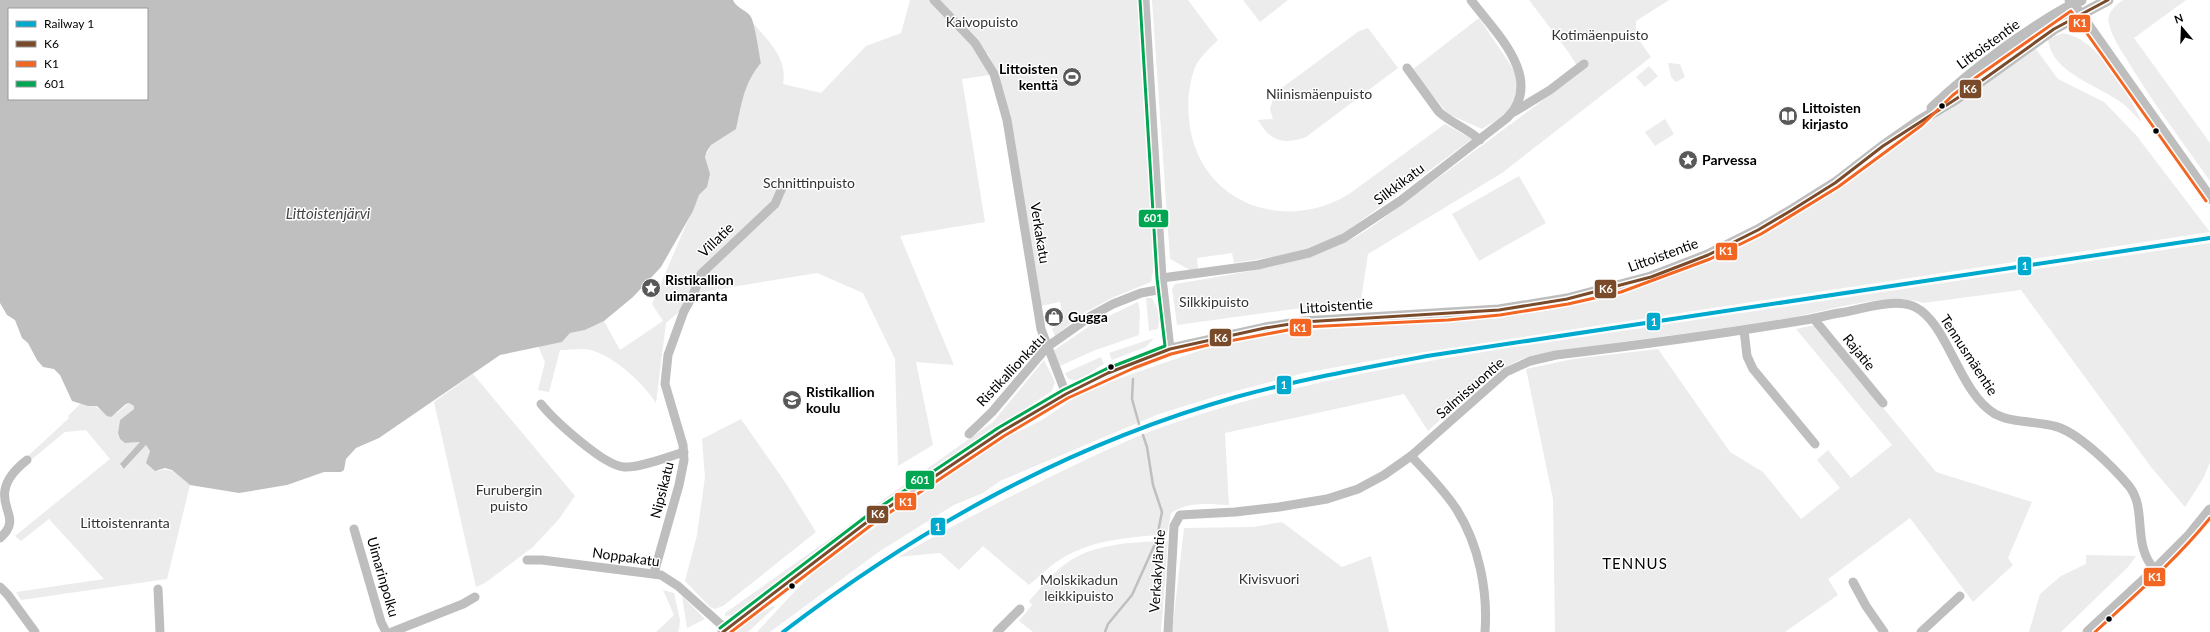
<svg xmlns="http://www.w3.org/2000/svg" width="2210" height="632" font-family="Lato,sans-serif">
<rect width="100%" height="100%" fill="#fff"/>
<g fill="#ececec">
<path d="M910 0H1140L1155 263 1151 282 1114 297 1082 314 1055 336 1052 329 1064 320 1060 302 1041 306 997 74 988 53 982 59 990 75 962 79 985 222 900 236 954 365 916 362 933 445 898 466 895 359 863 293 817 273 702 292 666 323 656 403C643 383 617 359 594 351 585 347 570 350 560 350L549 392 538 390 545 362 538 346 562 342 570 333 585 330 604 321 620 350 663 321 652 304 699 195C711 183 709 173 705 157L711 145 738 119 741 97 753 74 761 63 755 37 754 24C769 42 788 59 783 84L821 93 866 46 901 33Z"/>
<path d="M1152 0H1188L1218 40C1210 48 1201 56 1196 65 1189 82 1187 101 1189 119 1196 201 1282 235 1349 194L1445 124 1472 139 1339 237 1292 254 1234 263 1232 253 1197 258 1198 269 1190 270 1170 259Z"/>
<path d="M1243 0H1288L1260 22Z"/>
<path d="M1529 0H1669L1636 21V36L1651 57 1502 173 1368 254 1361 300 1177 325 1172 289 1175 284C1231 274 1289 267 1341 244 1361 236 1378 222 1395 210L1581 72 1569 53Z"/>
<path d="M2123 0H2186L2134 38 2210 143V181C2184 144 2156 107 2132 68 2124 54 2113 40 2109 24 2106 14 2115 5 2123 0Z"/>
<path d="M1479 18 1516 73 1518 93 1505 115 1482 129 1448 114 1412 70Z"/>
<path d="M1368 28 1398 68 1306 137C1283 145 1271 142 1258 120L1273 119 1270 109 1275 93 1359 31Z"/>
<path d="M2063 33C2099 39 2127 92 2142 122 2135 116 2129 108 2122 103 2098 85 2051 73 2048 39Z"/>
<path d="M2036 49 2058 79 2104 102 2136 135 2210 232 1398 356 1304 373 1217 396 1159 414 1000 481 983 493 954 505 880 551 770 632H757L810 575 977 452 1042 420 1074 398 1100 385 1204 349 1244 339 1360 324 1473 320 1539 312 1572 306 1627 293 1682 272 1742 246 1815 204 1935 118Z"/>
<path d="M1668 63 1680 64 1685 77 1676 82 1671 77Z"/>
<path d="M1649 66 1658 76 1645 87 1636 77Z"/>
<path d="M1665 119 1674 134 1655 146 1645 132Z"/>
<path d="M1519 176 1546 223 1479 261 1452 214Z"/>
<path d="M2210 243V462L2204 477 2185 507 2151 467 2021 290 1923 303C1891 290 1824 312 1789 318 1705 332 1619 341 1534 355 1492 367 1461 402 1428 431L1404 394 1225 433 1229 505C1209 504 1189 501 1171 513L1167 534C1128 538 1088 539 1055 563 1046 569 1038 578 1029 585L983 546 959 570 940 553 898 557C947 528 997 503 1048 478 1087 459 1127 439 1168 425 1275 388 1384 368 1495 350Z"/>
<path d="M1146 298H1152L1160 315 1158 329 1149 331Z"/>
<path d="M1138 302 1140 312 1139 335 1093 351 1060 366 1053 351 1094 323Z"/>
<path d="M1815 325 1936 472 2032 502 2008 558 2013 565 1973 602 1910 518 1828 579 1838 595 1785 632H1555L1553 499 1526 369 1573 359 1658 349 1730 452 1763 472 1801 519 1840 488 1817 460 1828 450 1851 478 1892 445 1796 329Z"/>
<path d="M1154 338 1146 347 1112 360 1109 353Z"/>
<path d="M1101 357 1104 364C1091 370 1082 384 1068 379L1065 373Z"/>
<path d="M1044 360 1055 382 1052 391 872 511 873 507 993 422Z"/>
<path d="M473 374 575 496 559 519 533 547 485 583 476 587 434 402Z"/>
<path d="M129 403 134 406V409L120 420 118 433 120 439 125 443 140 442 120 465 125 469 146 445 150 451 148 457 159 471C172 465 180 478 190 485L167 579 21 600 16 592 104 579 49 519 21 541 15 536 110 459 86 430 65 432 31 460 28 456 69 418 68 416 80 404 93 405 99 409 117 413Z"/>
<path d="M741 419 785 482 816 532 723 606 715 609 710 607 685 581 697 535 705 477 702 439Z"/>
<path d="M858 519 860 520 858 525 735 615 725 616V613Z"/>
<path d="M1282 522 1342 567 1371 556 1389 632H1172L1184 528 1253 527Z"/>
<path d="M1168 541 1161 632H1033L1019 621 1032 605 1029 601C1041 588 1053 572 1068 562 1096 543 1135 542 1168 541Z"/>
<path d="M2086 555 2136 556 2128 567 2061 632H2029L2040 594 2061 576 2086 564Z"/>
<path d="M663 590 674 593 680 620 679 630 678 632H656L674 615Z"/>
<path d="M682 596 705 619 687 628Z"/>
<path d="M773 606 775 607 748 632H735L750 619Z"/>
</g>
<path fill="#bfbfbf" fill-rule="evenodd" d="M0 0H733C736 8 747 10 751 17 755 24 759 53 761 63 743 85 742 103 736 129L711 145 707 151 705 157 710 174 707 187 699 195 693 211 661 267 633 297 604 321 585 330 570 333 562 342 500 355 379 438 356 448 346 459 344 470 341 472H324L287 485 239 493 190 485 172 470 165 468 155 471 146 463 150 451 146 445 124 469 120 464 140 442 125 443 120 439 118 433 120 420 134 409V406L129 403 126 404 111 417 107 416 97 406H88L72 401 60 375 54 369 43 367 37 360 28 343 22 338 15 320 7 315 0 303ZM9 9H147V99H9Z"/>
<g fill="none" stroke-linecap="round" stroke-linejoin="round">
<g stroke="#bfbfbf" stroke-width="2.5">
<path d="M1133 379 1132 399 1139 424"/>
<path d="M1143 435 1147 447 1153 485 1162 512 1158 532"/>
<path d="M1105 632 1108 624 1132 595 1155 544"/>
</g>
<g stroke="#bebebe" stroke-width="9">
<path d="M934 0 975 43 994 74 1007 120 1041 329 1066 394"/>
<path d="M1145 0 1162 278 1170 349"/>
<path d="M1407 68 1439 112C1451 123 1467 128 1480 140"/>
<path d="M1514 112 1550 90 1584 64"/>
<path d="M1162 278 1258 265 1309 253 1344 238 1400 201 1507 118C1546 79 1494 31 1471 0"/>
<path d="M1814 319 1883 403"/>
<path d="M1744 330 1747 356 1753 369 1815 444"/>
<path d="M541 404C554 420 604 466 624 467 640 468 667 457 684 452"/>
<path d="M969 434 992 412 1047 347 1091 316 1113 304 1141 293 1163 289"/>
<path d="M1411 456C1427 473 1445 491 1457 510 1479 545 1488 591 1485 632"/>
<path d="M354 529 381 622 386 632"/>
<path d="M0 538C21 520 1 510 5 490 7 478 18 467 27 460"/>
<path d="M527 560H542L661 575 678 586 726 629"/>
<path d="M654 573 679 485 684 460 683 445 665 384 668 355 684 311 693 295 701 274 775 204 782 188"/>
<path d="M1853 582 1866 606 1884 632"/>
<path d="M0 587 8 595 35 632"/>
<path d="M158 589 160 632"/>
<path d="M392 632 463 604 475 597"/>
<path d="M997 632 1020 609"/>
<path d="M1168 632 1174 526 1180 515 1235 512 1279 507 1327 499 1358 489 1384 475 1411 456 1506 372 1530 361 1556 355C1639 345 1722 334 1805 320 1818 318 1831 314 1845 312 1866 308 1895 298 1915 307 1948 323 1959 393 1995 414 2012 423 2035 421 2054 426 2077 431 2113 467 2129 486 2148 510 2131 544 2155 570"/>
<path d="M1921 632 1960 596"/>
</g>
<g stroke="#bebebe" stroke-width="11">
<path d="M2070 0 2210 198"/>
<path d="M1932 108C1973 69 2031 26 2081 0"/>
<path d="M723 632 871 519 1001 432 1066 394 1108 373 1170 349 1265 328 1303 322 1499 310 1567 299 1651 277 1708 255 1758 230 1792 210 1835 183 1883 146 1919 121 1956 99 2054 29 2108 0"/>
<path d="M2088 632 2155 570 2189 536 2210 510"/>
</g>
<defs>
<path id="bus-1" d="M723 632 871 519 1001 432 1066 394 1108 373 1170 349 1265 328 1303 322 1499 310 1567 299 1651 277 1708 255 1758 230 1792 210 1835 183 1883 146 1956 99 2054 29 2108 0"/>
<g id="bus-2">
<path d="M731 632 874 523 1004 436 1068 398 1134 368 1171 354 1208 345 1304 327 1448 320 1500 315 1568 304 1621 292 1710 259 1761 234 1838 187 1922 125 1953 95 1978 76 2071 11 2206 201"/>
<path d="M2095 632C2135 595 2176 560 2210 518"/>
</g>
<path id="bus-3" d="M720 628 868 515 998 428 1063 390 1106 369 1165 346 1157 278 1140 0"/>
</defs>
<use href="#bus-1" stroke="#fff" stroke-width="6"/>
<use href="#bus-2" stroke="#fff" stroke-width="6"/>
<use href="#bus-3" stroke="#fff" stroke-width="6"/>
<use href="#bus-1" stroke="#7a4b2a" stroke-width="3"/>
<use href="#bus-2" stroke="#f26522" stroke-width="3"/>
<use href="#bus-3" stroke="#00a651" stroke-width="3"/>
<defs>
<path id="rail-1" d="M783 632C921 527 1067 445 1236 397 1298 380 1363 368 1427 356L2210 238"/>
</defs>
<use href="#rail-1" stroke="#fff" stroke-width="7"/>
<use href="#rail-1" stroke="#00a9ce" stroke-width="4"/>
</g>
<defs>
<symbol id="stadium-disc" viewBox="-11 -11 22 22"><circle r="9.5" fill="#595959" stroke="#fff"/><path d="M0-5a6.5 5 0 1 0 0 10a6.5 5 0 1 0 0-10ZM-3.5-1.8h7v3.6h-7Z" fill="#fff"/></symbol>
<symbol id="library-disc" viewBox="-11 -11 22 22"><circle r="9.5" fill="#595959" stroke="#fff"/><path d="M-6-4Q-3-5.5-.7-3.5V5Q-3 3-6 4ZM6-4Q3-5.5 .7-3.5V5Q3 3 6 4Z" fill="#fff"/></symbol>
<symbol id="sight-disc" viewBox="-11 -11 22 22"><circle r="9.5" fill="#595959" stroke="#fff"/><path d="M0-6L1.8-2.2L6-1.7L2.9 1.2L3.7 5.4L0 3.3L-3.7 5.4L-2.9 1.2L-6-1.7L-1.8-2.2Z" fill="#fff"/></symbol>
<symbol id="shop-disc" viewBox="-11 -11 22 22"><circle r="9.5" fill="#595959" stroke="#fff"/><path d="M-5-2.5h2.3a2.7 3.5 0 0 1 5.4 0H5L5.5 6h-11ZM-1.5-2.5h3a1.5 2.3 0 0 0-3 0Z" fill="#fff"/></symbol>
<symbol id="school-disc" viewBox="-11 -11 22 22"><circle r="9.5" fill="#595959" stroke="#fff"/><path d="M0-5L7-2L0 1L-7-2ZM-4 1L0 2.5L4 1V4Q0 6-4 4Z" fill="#fff"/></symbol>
</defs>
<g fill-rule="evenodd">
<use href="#stadium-disc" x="1061" y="66" width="22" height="22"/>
<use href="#library-disc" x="1777" y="105" width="22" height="22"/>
<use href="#sight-disc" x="1677" y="149" width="22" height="22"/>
<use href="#sight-disc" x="640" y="277" width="22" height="22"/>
<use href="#shop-disc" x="1043" y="306" width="22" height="22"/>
<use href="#school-disc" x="781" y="389" width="22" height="22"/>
</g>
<g fill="#000" stroke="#fff" stroke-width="1.5">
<circle cx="1942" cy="106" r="3.5"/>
<circle cx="2156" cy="131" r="3.5"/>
<circle cx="1111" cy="367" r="3.5"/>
<circle cx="792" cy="586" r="3.5"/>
<circle cx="2109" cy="619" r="3.5"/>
</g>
<g text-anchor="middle" stroke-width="3" stroke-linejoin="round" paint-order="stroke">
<g font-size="14" fill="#333" stroke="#fff">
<text x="982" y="27">Kaivopuisto</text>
<text x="1600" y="40">Kotimäenpuisto</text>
<text x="1319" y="99">Niinismäenpuisto</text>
<text x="809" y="188">Schnittinpuisto</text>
<text x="1214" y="307">Silkkipuisto</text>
<text x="509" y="495">Furubergin<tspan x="509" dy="16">puisto</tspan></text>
<text x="125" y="528">Littoistenranta</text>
<text x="1269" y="584">Kivisvuori</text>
<text x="1079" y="585">Molskikadun<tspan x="1079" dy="16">leikkipuisto</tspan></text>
</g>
<g font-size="14" fill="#000" stroke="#fff">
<text transform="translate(1988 44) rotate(-36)" y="5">Littoistentie</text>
<text transform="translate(1399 184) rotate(-37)" y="5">Silkkikatu</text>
<text transform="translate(1040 233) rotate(81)" y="5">Verkakatu</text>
<text transform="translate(716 240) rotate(-44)" y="5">Villatie</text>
<text transform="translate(1663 255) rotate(-20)" y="5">Littoistentie</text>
<text transform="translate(1336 306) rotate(-4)" y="5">Littoistentie</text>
<text transform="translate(1859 352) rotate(51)" y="5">Rajatie</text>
<text transform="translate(1969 355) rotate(57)" y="5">Tennusmäentie</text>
<text transform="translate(1011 370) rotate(-47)" y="5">Ristikallionkatu</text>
<text transform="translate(1470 388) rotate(-41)" y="5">Salmissuontie</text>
<text transform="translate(662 490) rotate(-76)" y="5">Nipsikatu</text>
<text transform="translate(626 557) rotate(8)" y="5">Noppakatu</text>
<text transform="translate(1157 571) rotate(-86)" y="5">Verkakyläntie</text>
<text transform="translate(383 577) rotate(74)" y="5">Uimarinpolku</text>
</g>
<g font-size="14" font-weight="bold" fill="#000" stroke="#fff" text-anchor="start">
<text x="1058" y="74" text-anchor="end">Littoisten<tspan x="1058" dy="16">kenttä</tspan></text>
<text x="1802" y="113">Littoisten<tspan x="1802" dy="16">kirjasto</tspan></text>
<text x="1702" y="165">Parvessa</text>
<text x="665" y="285">Ristikallion<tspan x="665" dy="16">uimaranta</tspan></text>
<text x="1068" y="322">Gugga</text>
<text x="806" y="397">Ristikallion<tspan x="806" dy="16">koulu</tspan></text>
</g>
<g font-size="15" font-style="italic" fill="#444" stroke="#fff">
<text x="328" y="219">Littoistenjärvi</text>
</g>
<g font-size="15" letter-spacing="1" fill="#000" stroke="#fff">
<text x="1635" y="569">TENNUS</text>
</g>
</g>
<g stroke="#fff" stroke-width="1.5">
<rect x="2068" y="14" width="23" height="19" rx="4" fill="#f26522"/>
<rect x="1959" y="79" width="23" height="20" rx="4" fill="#7a4b2a"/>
<rect x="1138" y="209" width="31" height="19" rx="4" fill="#00a651"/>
<rect x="1715" y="242" width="23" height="19" rx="4" fill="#f26522"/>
<rect x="2017" y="256" width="15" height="20" rx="4" fill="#00a9ce"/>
<rect x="1594" y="279" width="23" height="20" rx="4" fill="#7a4b2a"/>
<rect x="1646" y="312" width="15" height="19" rx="4" fill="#00a9ce"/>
<rect x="1289" y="318" width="23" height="19" rx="4" fill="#f26522"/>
<rect x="1209" y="328" width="23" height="19" rx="4" fill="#7a4b2a"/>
<rect x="1276" y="375" width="16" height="20" rx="4" fill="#00a9ce"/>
<rect x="905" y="470" width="30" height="20" rx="4" fill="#00a651"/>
<rect x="894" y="492" width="23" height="19" rx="4" fill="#f26522"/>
<rect x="866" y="505" width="23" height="19" rx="4" fill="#7a4b2a"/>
<rect x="930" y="517" width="16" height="19" rx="4" fill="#00a9ce"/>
<rect x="2143" y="567" width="23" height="20" rx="4" fill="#f26522"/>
</g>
<g font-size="11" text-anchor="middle" font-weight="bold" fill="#fff">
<text x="2080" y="27">K1</text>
<text x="1970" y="93">K6</text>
<text x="1153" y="222">601</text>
<text x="1726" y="255">K1</text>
<text x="2025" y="270">1</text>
<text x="1606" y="293">K6</text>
<text x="1654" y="326">1</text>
<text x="1300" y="332">K1</text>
<text x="1221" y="342">K6</text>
<text x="1284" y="389">1</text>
<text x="920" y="484">601</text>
<text x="906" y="506">K1</text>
<text x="878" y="518">K6</text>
<text x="938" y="531">1</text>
<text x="2155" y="581">K1</text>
</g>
<rect x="8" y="8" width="140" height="92" fill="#ffffff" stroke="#999999"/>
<rect x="16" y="21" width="20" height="6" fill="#00a9ce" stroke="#999999"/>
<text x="44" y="28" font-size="12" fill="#000000">Railway 1</text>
<rect x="16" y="41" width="20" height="6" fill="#7a4b2a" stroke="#999999"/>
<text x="44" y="48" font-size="12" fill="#000000">K6</text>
<rect x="16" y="61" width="20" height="6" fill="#f26522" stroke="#999999"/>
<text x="44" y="68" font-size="12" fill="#000000">K1</text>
<rect x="16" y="81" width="20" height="6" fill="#00a651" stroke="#999999"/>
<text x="44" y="88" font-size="12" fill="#000000">601</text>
<g transform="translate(2182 28) rotate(341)" stroke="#ffffff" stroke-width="3" paint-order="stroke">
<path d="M0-3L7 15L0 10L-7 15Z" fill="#000000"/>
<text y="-6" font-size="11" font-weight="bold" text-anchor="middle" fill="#000000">N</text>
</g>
</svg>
